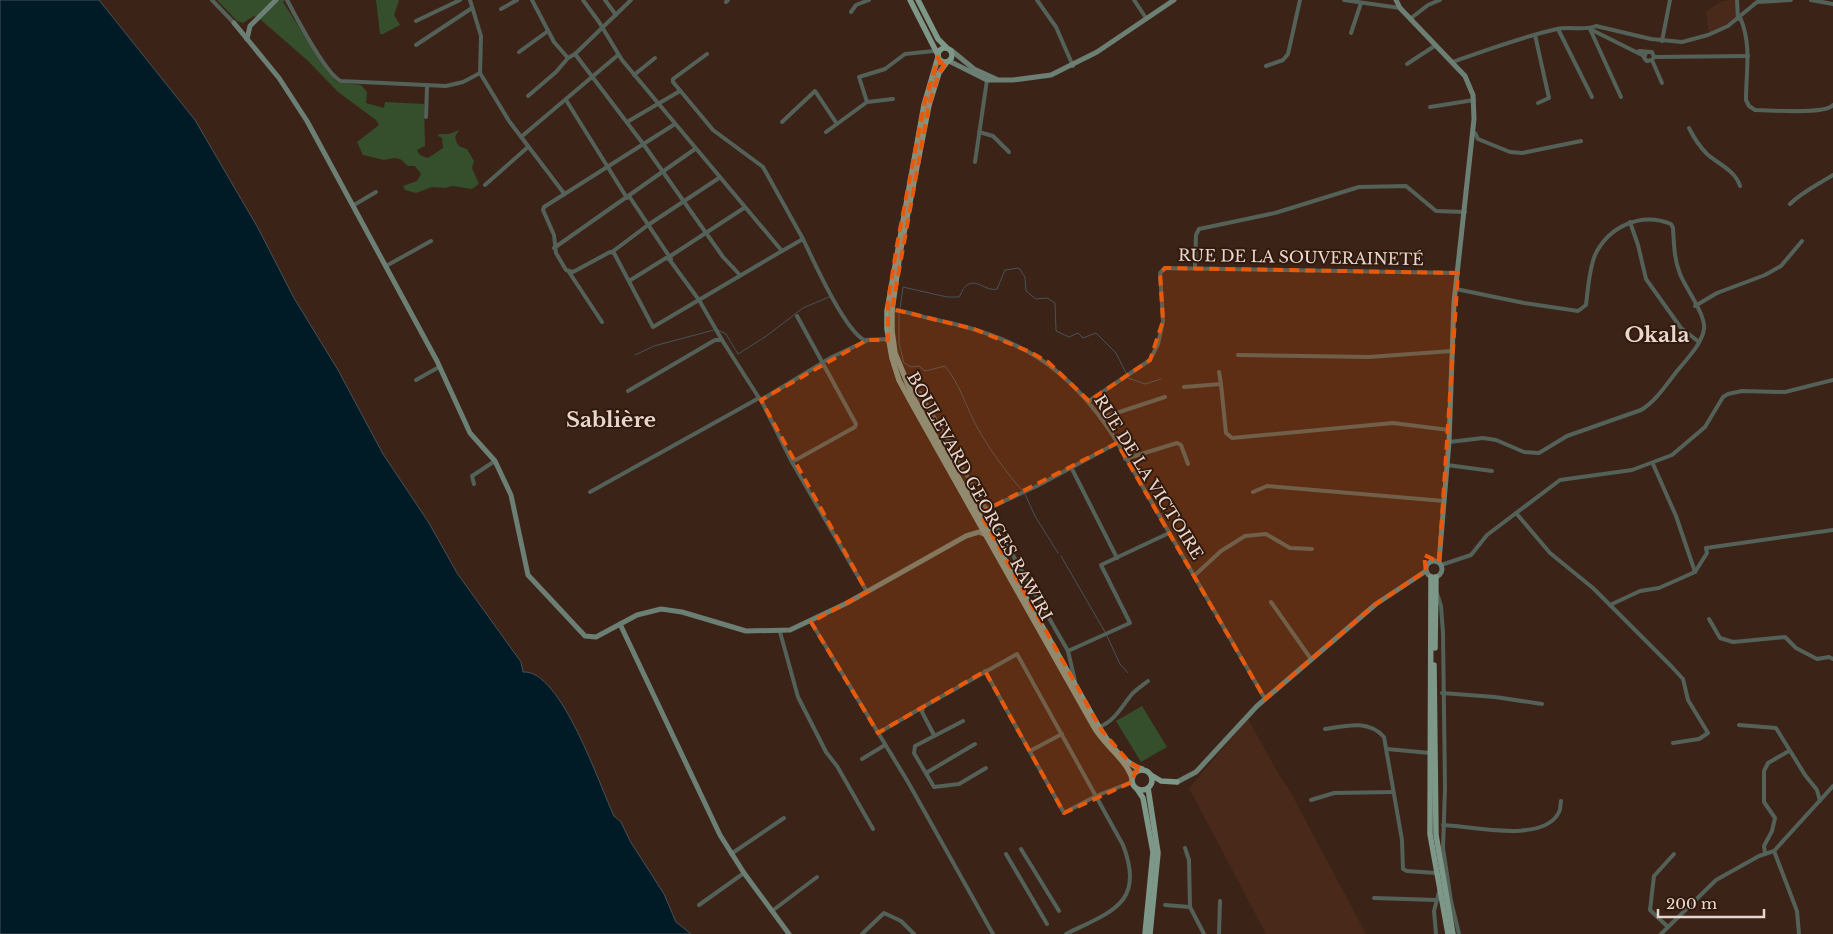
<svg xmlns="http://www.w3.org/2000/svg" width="1833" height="934" font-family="'Libre Baskerville',serif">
<rect width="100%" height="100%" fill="#3b2317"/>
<g fill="#492a1a">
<path d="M1730 0H1736V18L1709 34 1706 12 1720 2Z"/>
<path d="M1248 719 1281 778 1289 789 1366 934H1266L1189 788Z"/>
</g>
<g fill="#354e2c">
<path d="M217 0H285L283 2 327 71 337 82 361 85 367 92 366 103 384 108 385 102 424 104 425 146 417 150 420 155 428 158 443 148 442 138 438 136 439 134H449L459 130 455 137C457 146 460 147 467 149L474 161 472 168 479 184 472 189 452 186 445 188 432 187 416 193 405 190 403 186 417 181 421 174 415 166H408L400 159 394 158 384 160 363 155 357 142 379 125 376 120 338 92 307 60 261 20 254 16 243 23 237 21Z"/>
<path d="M376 0H399L394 15 400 25 383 34H380Z"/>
<path d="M1142 706 1167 747 1141 762 1116 721Z"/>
</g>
<path fill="#001a26" stroke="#465359" d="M0 0H99L195 120 258 228 294 298 338 370 383 454 429 523 457 573 521 662 523 672C561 669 600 787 614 816L621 822 630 841 664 894 676 922 691 934H0Z"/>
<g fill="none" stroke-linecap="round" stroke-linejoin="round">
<g stroke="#465359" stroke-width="1">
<path d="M900 309 903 287 947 297H959C962 293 962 289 966 286 976 277 986 292 997 289L1005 270 1019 268 1025 277 1026 291 1036 299 1047 298 1055 303 1056 331 1069 337 1078 333 1083 338 1096 333 1116 353 1126 373"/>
<path d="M899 313V344L904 363 911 367 919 366 925 371 945 366C960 384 966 407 977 427 988 447 1007 474 1022 490"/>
<path d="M718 330 726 334 738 354 765 337 803 308 829 297"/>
<path d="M635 355 654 346 714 330"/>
<path d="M1128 378 1145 384 1161 379"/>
<path d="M1025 494 1035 516 1058 553"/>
<path d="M1061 556 1105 632"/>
<path d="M1107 636 1120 664 1128 673"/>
</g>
<g stroke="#546159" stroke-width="4">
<path d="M212 0 234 23"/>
<path d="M287 0C296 17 326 75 341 81L446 86 463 82 480 73"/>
<path d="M470 0 481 36 480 73 509 121 563 192V195L544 207 543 210 554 235 556 253 566 270 573 272 610 252 614 253 653 327 782 251"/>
<path d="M532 0 554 42 568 58 575 54 631 0"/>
<path d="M583 0 599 22 622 60 782 251 803 239C814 262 844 329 864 340L888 339"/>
<path d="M605 0 616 15"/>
<path d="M1037 0 1056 27 1073 66"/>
<path d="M1134 0 1146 18"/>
<path d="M1344 0 1400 8"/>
<path d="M1737 0 1738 19"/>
<path d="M1811 0 1833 4"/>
<path d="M726 2 728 0"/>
<path d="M501 9 517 0"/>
<path d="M851 12 856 5 869 0"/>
<path d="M1740 17C1752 45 1746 70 1746 100L1749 106 1755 110C1769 110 1826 115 1833 105"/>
<path d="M1410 19 1428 5 1440 0"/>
<path d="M416 21 460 0"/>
<path d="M1558 29 1592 97"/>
<path d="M1590 29 1621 97"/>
<path d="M1590 29 1644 56"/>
<path d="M1351 33 1361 3"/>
<path d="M1535 35 1549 98 1538 103"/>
<path d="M1662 41 1670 0"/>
<path d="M416 45 472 8"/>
<path d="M1639 51 1652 52 1654 57 1652 60 1647 61 1644 58 1646 52"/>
<path d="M519 52 548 31"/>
<path d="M575 54 644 145 723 257 740 275"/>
<path d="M707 54 673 79V82L713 130 763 167 803 239"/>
<path d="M1654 57 1748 56"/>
<path d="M1652 60 1662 83"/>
<path d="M1452 62C1487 50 1521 37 1557 29 1570 26 1585 31 1596 26L1651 39 1682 42 1708 35 1728 26 1757 2 1791 0"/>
<path d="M1407 64 1436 45"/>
<path d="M1266 66 1283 60 1288 54 1300 0"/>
<path d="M634 75 655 58"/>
<path d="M528 96 556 72 568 58"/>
<path d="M893 99 867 102 859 77 885 69 905 54 934 51"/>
<path d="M566 100 627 198"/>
<path d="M1430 107 1474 100"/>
<path d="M426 117 427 86"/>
<path d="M627 122 680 91"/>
<path d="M782 122 815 91 837 124"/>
<path d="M1689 128C1694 138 1699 146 1707 154 1718 164 1735 170 1740 186"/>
<path d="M826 132 867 102"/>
<path d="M979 132 993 136 1009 152"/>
<path d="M1473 133H1475L1478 139 1510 152 1522 153 1581 141"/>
<path d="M521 137 618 55"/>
<path d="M975 162 987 80"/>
<path d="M485 185 528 147"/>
<path d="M563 195 675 124"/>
<path d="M629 196 671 259"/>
<path d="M1790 204C1802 192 1819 184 1833 175"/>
<path d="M354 205 376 192"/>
<path d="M1630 222 1638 245 1646 279 1681 328 1699 342"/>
<path d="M554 248 695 149"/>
<path d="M612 252 648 225 719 178"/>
<path d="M669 257 744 208"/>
<path d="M386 266 431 241"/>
<path d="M1195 267 1196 235 1199 229 1275 213 1359 187 1406 186 1436 211 1465 212"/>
<path d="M569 272 602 322"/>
<path d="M629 281 666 258 669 259 699 300 722 340"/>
<path d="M1695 306 1717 293 1765 275 1781 266 1802 241"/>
<path d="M892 310C908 311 922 317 937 320 1019 337 1068 366 1114 437L1265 699"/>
<path d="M866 341 832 357 761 400 792 462 867 592"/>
<path d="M1238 355 1369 357 1452 351"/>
<path d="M1219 372 1221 384"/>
<path d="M416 380 439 367"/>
<path d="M1184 387 1221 384 1226 433 1232 438 1393 423 1449 430"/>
<path d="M628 391 715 340H722L759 398"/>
<path d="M920 393 948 441 947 448"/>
<path d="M1089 401 1150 360 1158 344 1163 321 1160 273 1165 268 1458 273"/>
<path d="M1101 418 1165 397"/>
<path d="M939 442 951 452 969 479 1068 651 1075 681"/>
<path d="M1449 442 1483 438 1496 440 1524 452 1539 453 1567 436 1641 410C1656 401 1666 385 1677 371 1686 360 1702 344 1704 329 1706 315 1686 289 1680 274 1674 259 1674 244 1673 228L1671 224C1641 212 1609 226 1595 255 1589 270 1588 289 1586 305L1578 311 1524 303 1456 289"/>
<path d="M1125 459 1177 443 1181 445 1188 464"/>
<path d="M792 462 855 427 856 424 797 316"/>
<path d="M1653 464 1676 516 1695 572"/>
<path d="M1447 465 1492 471"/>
<path d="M1071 467 1117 558"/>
<path d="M474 484 472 476 495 461"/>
<path d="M590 492 759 398"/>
<path d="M1253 492 1267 486 1444 501"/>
<path d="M987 509 1037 486 1117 443"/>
<path d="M1516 513 1550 553 1593 588 1672 667 1683 679 1688 700 1708 733 1699 739 1673 743"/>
<path d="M1441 565 1471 555 1487 535 1560 480 1632 470 1672 455 1705 427 1723 397 1728 394 1742 391 1785 392 1833 380"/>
<path d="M1195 575 1221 551 1245 536 1266 534 1290 548 1312 549"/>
<path d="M1436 590 1441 606 1443 633 1445 788 1443 848 1451 901 1459 934"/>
<path d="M1271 602 1311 659"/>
<path d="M1610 605 1640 591 1659 588 1695 572 1707 553 1706 548 1833 530"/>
<path d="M1709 619 1720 638 1733 642 1785 637 1796 648 1817 659 1829 657 1833 659"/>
<path d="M811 622 908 782 993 934"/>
<path d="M780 632 798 697 826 752 837 766 873 829"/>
<path d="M1068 651 1130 623 1101 565 1169 533"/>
<path d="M985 671 1064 813 1096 796 1132 782"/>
<path d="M1442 693 1495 697 1542 704"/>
<path d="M963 721 915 746 914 753 934 787 959 784 986 768"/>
<path d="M1739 725 1776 728 1805 775 1817 790 1820 801"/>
<path d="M1099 727C1115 721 1122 706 1132 694 1137 689 1143 685 1148 681"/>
<path d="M1325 729C1345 726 1368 719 1384 737L1402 840 1403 869 1407 871 1436 873"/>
<path d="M878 733 923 707"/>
<path d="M934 735 922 712 923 707 1017 654 1123 845C1146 904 1110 912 1066 934"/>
<path d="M1387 749 1430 753"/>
<path d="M1030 751 1062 734"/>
<path d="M862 759 885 745"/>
<path d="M926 773 975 744"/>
<path d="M1311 800 1334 793 1393 792"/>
<path d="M1443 825C1471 826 1544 844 1559 812 1561 809 1560 804 1561 801"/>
<path d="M1185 848 1189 860 1190 907 1204 934"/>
<path d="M1021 849 1059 911"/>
<path d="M1774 851 1797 911 1799 934"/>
<path d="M1765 853 1764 846 1772 831 1775 818 1764 802V771L1768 763 1789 751"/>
<path d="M731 854 784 818"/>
<path d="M1006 854 1047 924"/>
<path d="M1374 898 1436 900"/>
<path d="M699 905 744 873"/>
<path d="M1165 905 1190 907"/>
<path d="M772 911 817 877"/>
<path d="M1668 927 1650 910 1654 876 1674 854"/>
<path d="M862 934 884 913 901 921 914 934"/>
<path d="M1219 934 1220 901"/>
<path d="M1436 934 1434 911 1439 892"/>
<path d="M1661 934 1716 880 1759 856 1774 851 1833 786"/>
</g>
<g stroke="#6c7f74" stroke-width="5">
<path d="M1396 0 1400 8 1465 76 1473 95 1474 119 1454 302 1449 442 1439 562"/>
<path d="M234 23 279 78 307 121 437 361 470 433 495 461 511 495 528 575 585 636 596 637 637 615 661 609 682 612 746 631 790 630 847 603 966 536 979 532 986 535"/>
<path d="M247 39 250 26 276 0"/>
<path d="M951 50 974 69 996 79"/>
<path d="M949 61 987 80H1013L1051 75 1097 52 1174 0"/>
<circle cx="1434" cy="569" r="8"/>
<path d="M620 624 720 835 744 873 789 934"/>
<path d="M1177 782 1196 772 1257 706 1376 604 1426 571"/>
</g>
<g stroke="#7d9788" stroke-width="5.5">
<path d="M910 0 938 55"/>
<path d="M918 0 938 39 947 48"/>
<circle cx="945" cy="55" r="7"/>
<path d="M938 57 924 105 887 311V329L892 358 899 380 912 404 1094 727C1104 745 1126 759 1132 778"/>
<path d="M947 62 939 73 929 105 900 253 892 310V331L895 353 913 397 1099 727C1108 742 1124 764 1142 769"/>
<path d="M1431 577 1430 834 1448 934"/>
<path d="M1435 648 1436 577"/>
<path d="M1434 665 1436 835 1453 934"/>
<circle cx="1142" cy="780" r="10"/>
<path d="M1151 775 1161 781 1177 782"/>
<path d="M1148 788 1158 853 1150 934"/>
<path d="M1137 789 1143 798 1153 852 1145 934"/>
</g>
</g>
<path fill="#e8590c" fill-opacity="0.2" stroke="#e8590c" stroke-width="4" stroke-dasharray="10 6" stroke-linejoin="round" d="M938 57 940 63 947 62 939 73 929 105 892 309 974 329 1028 351 1048 362 1089 401 1150 360 1163 321 1160 273 1165 268 1458 273 1439 562 1424 555 1426 571 1376 604 1265 699 1117 443 980 513 1102 731 1130 763 1142 769 1135 772 1132 782 1064 813 985 671 878 733 811 622 867 592 761 400 867 340H888V301L897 245 924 105Z"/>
<g text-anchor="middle" stroke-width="4" stroke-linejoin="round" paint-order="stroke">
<g font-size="16" fill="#e8d7cf" stroke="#311a0d">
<text transform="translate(1301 257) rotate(1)" y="6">RUE DE LA SOUVERAINETÉ</text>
<text transform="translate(1149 477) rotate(58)" y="6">RUE DE LA VICTOIRE</text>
<text transform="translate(980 496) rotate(61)" y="6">BOULEVARD GEORGES RAWIRI</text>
</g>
<g font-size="21" font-weight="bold" fill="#e8d7cf" stroke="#311a0d">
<text x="1657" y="342">Okala</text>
<text x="611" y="427">Sablière</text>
</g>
</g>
<path d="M1658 909v8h106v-8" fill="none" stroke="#e8d7cf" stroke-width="2.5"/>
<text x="1666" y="909" font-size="15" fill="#e8d7cf" stroke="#311a0d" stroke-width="4" paint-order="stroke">200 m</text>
</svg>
